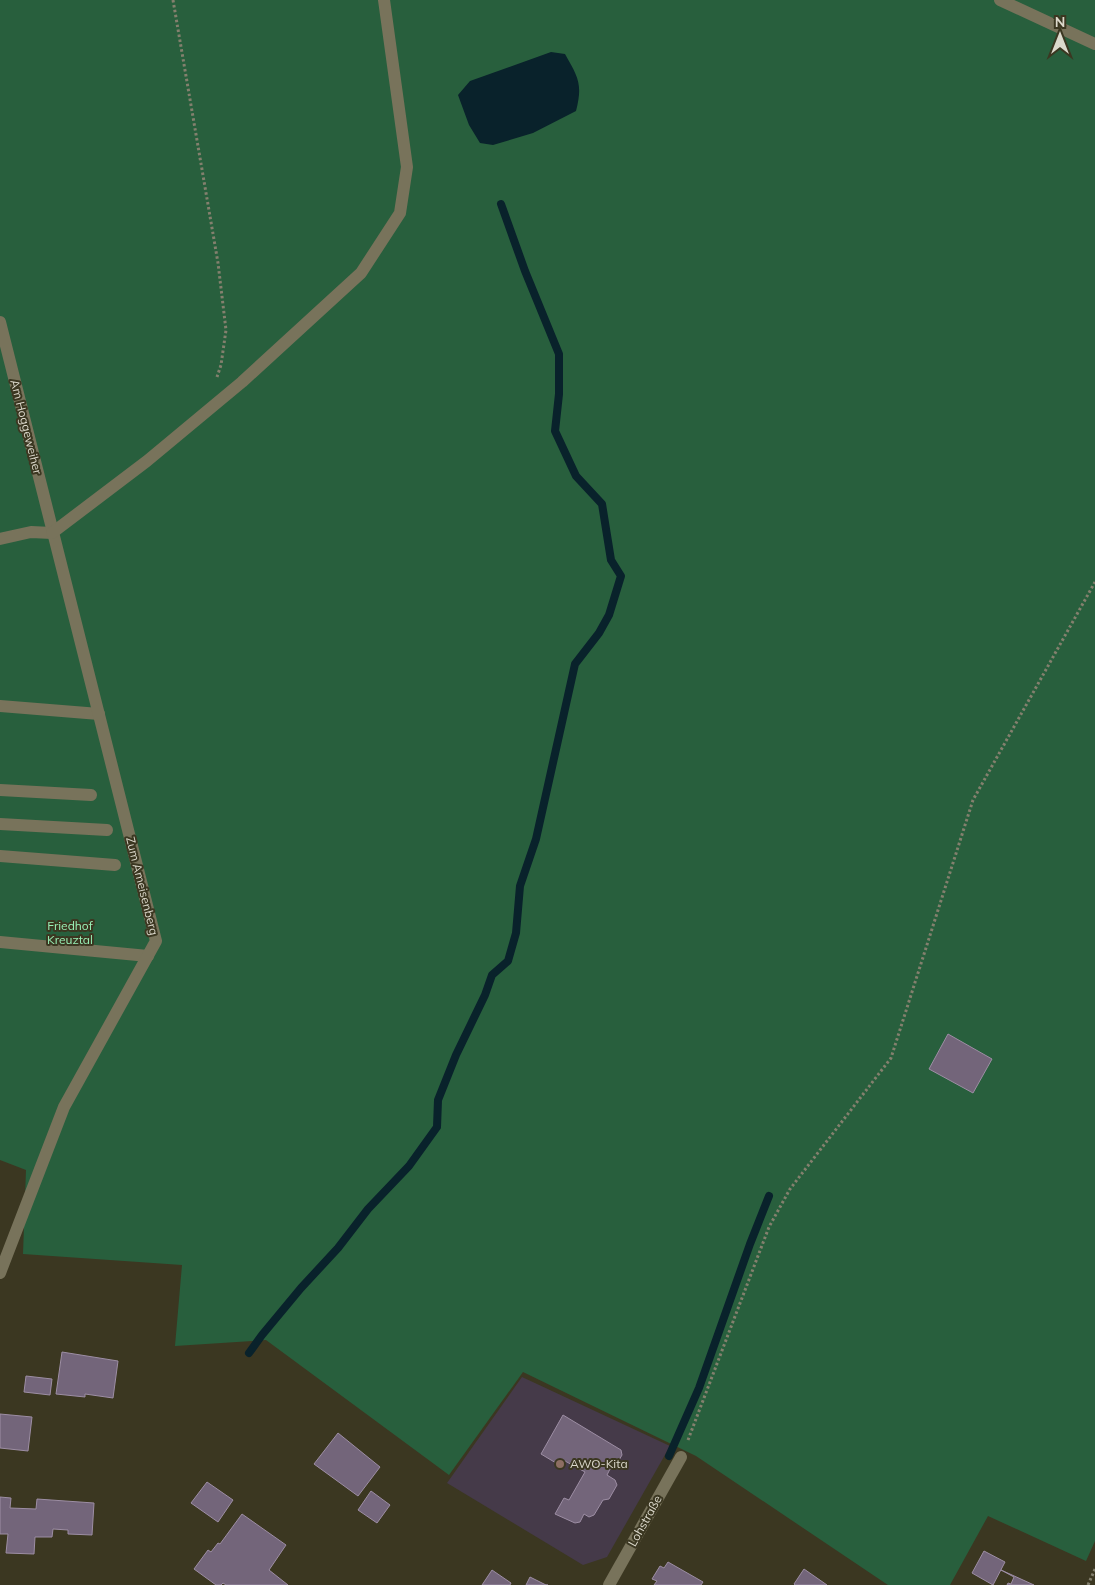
<svg xmlns="http://www.w3.org/2000/svg" width="1095" height="1585" font-family="Mulish,sans-serif">
<rect width="100%" height="100%" fill="#3b3721"/>
<path fill="#453a49" d="M522 1377 670 1446 607 1557 583 1565 447 1483Z"/>
<path fill="#285f3d" d="M0 0H1095V1541L1086 1561 988 1516 950 1585H888L696 1456 523 1372 449 1475 266 1340 175 1346 182 1265 23 1254 26 1170 0 1160Z"/>
<path fill="#09222b" d="M551 52 565 54C578 77 583 84 576 111L533 133 493 145 480 143 469 125 458 95 470 81Z"/>
<g fill="none" stroke-linecap="round" stroke-linejoin="round">
<g stroke="#09222b" stroke-width="8">
<path d="M249 1353 262 1335 301 1288 338 1248 368 1209 409 1166 437 1127 438 1100 456 1055 485 995 492 975 508 961 516 933 520 886 536 839 575 664 599 633 609 615 621 576 611 560 602 504 576 476 555 431 559 394V354L525 271 501 204"/>
<path d="M669 1456 699 1388 750 1244 769 1196"/>
</g>
</g>
<g fill="#73657a" stroke="#9d8ea4">
<path d="M948 1034 992 1059 973 1093 929 1069Z"/>
<path d="M62 1352 118 1361 113 1398 85 1394V1397L56 1394Z"/>
<path d="M26 1376 52 1379 50 1395 24 1392Z"/>
<path d="M0 1414 32 1417 28 1451 0 1448Z"/>
<path d="M563 1415 621 1450 622 1455 615 1467 610 1469 607 1475 615 1480 617 1485 609 1499 603 1500 594 1515 589 1517 584 1514 580 1522 575 1523 555 1514 564 1498 569 1500 585 1472 565 1461 561 1466 541 1454Z"/>
<path d="M338 1433 380 1467 358 1496 314 1464Z"/>
<path d="M207 1482 233 1500 218 1522 191 1503Z"/>
<path d="M371 1491 390 1505 377 1523 358 1510Z"/>
<path d="M0 1497 11 1498 10 1508 36 1509 37 1499 94 1503 92 1535 68 1534V1530L53 1529 52 1537H35L34 1554 6 1553 8 1534H0Z"/>
<path d="M242 1514 286 1545 269 1570 288 1585H226L223 1583 221 1585H216L194 1569 208 1550 211 1552 218 1543 220 1544Z"/>
<path d="M984 1551 1005 1562 993 1585 972 1573Z"/>
<path d="M668 1562 703 1582 701 1585H654L657 1581 652 1579 660 1566 664 1568Z"/>
<path d="M804 1569 827 1585H795L794 1584Z"/>
<path d="M492 1570 511 1583 510 1585H482Z"/>
<path d="M1001 1570 1034 1585H1007L1008 1583 1011 1584 1014 1577Z"/>
<path d="M530 1577 546 1585H548H526Z"/>
</g>
<g fill="none" stroke-linecap="round" stroke-linejoin="round">
<g stroke="#84806e" stroke-width="3" stroke-dasharray="2.5 2.5" stroke-linecap="butt">
<path d="M173 0 218 263 226 330 221 365 217 377"/>
<path d="M688 1440 769 1227 790 1189 891 1058 973 800 1095 582"/>
<path d="M1088 1585 1095 1569"/>
</g>
<g stroke="#78735b" stroke-width="12">
<path d="M0 539 31 532 52 533"/>
<path d="M0 706 99 714"/>
<path d="M0 790 91 795"/>
<path d="M0 824 107 830"/>
<path d="M0 856 115 865"/>
<path d="M0 942 148 956"/>
</g>
<g stroke="#78735b" stroke-width="12">
<path d="M1000 0 1095 44"/>
<path d="M0 322 156 941 64 1107 0 1273"/>
<path d="M52 533 147 461 242 382 361 273 400 213 407 167 384 0"/>
<path d="M609 1585 681 1457"/>
</g>
</g>
<circle fill="#8d6e63" stroke="#3b3721" stroke-width="2" cx="560" cy="1464" r="5"/>
<g text-anchor="middle" stroke-width="4" stroke-linejoin="round" paint-order="stroke">
<g font-size="12" fill="#dcd9cc" stroke="#3b3721">
<text transform="translate(26 427) rotate(76)" y="4">Am Hoggeweiher</text>
<text transform="translate(142 886) rotate(76)" y="4">Zum Ameisenberg</text>
<text transform="translate(645 1521) rotate(-61)" y="4">Lohstraße</text>
</g>
<g font-size="12" fill="#98f0b6" stroke="#3b3721">
<text x="70" y="930">Friedhof<tspan x="70" dy="14">Kreuztal</tspan></text>
</g>
<g font-size="12" fill="#dcd9cc" stroke="#3b3721" text-anchor="start">
<text x="570" y="1468">AWO-Kita</text>
</g>
</g>
<g transform="translate(1060 35)" stroke="#3b3721" stroke-width="4" paint-order="stroke">
<path d="M0-4L9 19L0 12L-9 19Z" fill="#dcd9cc"/>
<text y="-8" font-size="14" font-weight="bold" text-anchor="middle" fill="#dcd9cc">N</text>
</g>
</svg>
